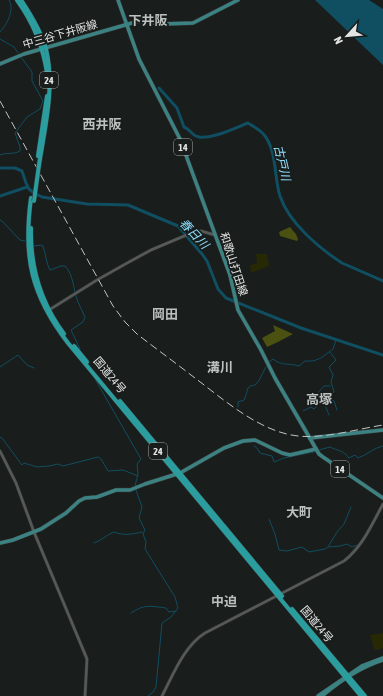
<svg xmlns="http://www.w3.org/2000/svg" width="383" height="696" font-family="'Asap Condensed','Noto Sans JP',sans-serif">
<rect width="100%" height="100%" fill="#191d1b"/>
<g fill="#262903">
<path d="M256 254H267L269 266 251 273 250 265 257 263Z"/>
<path d="M383 633V648L377 650 374 649 370 635Z"/>
</g>
<g fill="#4a5111">
<path d="M290 227 294 232 296 234 298 239 297 241 280 236 279 232Z"/>
<path d="M273 325 293 334 278 342 267 347 262 338 275 331Z"/>
</g>
<path fill="#104e61" d="M315 0H369L383 9V65Z"/>
<g fill="none" stroke-linecap="round" stroke-linejoin="round">
<g stroke="#104e61" stroke-width="1">
<path d="M0 32C7 24 15 10 9 0"/>
<path d="M0 39 14 47 18 53"/>
<path d="M0 155C6 152 13 155 20 151V147L15 133 27 117 40 109 43 101 32 81V72L21 57"/>
<path d="M0 220 3 222 20 240 25 241"/>
<path d="M34 246 41 245 43 246C46 255 46 263 50 270L61 266H65C74 275 73 290 78 302 80 307 83 312 85 317L83 322 71 330 80 349"/>
<path d="M330 352 336 360 329 367 333 375 331 382 334 392 330 395 331 400 334 401 337 410"/>
<path d="M269 362 273 359C281 366 290 363 299 366L305 361H313L321 358 333 349 336 340"/>
<path d="M0 367 18 355 27 365 34 368"/>
<path d="M95 379 141 459 137 464 138 474 135 486"/>
<path d="M238 407V402L244 400C246 396 247 391 248 388 251 384 253 387 256 384 259 382 265 368 267 365"/>
<path d="M303 411 311 407 314 409 317 406 315 404 321 399"/>
<path d="M329 415 323 400 317 394 324 386H330"/>
<path d="M0 437 2 438 22 465 24 463 37 467 49 466 58 464 63 466 98 457 101 459 108 471 123 470 138 476"/>
<path d="M254 446 257 448 260 453 272 456 274 462 284 458 314 452"/>
<path d="M319 450 330 447C338 451 343 450 349 458L355 455 358 458C367 455 373 448 383 446"/>
<path d="M136 490 142 507 139 518 145 530 143 534 146 542 145 549 175 597 178 608 171 617 162 623 156 687 153 692 148 696"/>
<path d="M269 519 275 534 279 550 287 551 302 547 309 552 325 549 328 547 337 532 344 524 351 507"/>
<path d="M94 543C101 541 106 535 114 532 124 536 133 534 142 532"/>
<path d="M329 547 340 546 347 544 352 547 357 545"/>
<path d="M131 613C144 604 150 606 166 608L169 612 176 611"/>
</g>
<g stroke="#104e61" stroke-width="3">
<path d="M159 88 177 108 184 127C190 129 192 136 199 137 213 139 235 128 248 123 254 127 261 130 265 136 277 152 274 178 280 196 289 223 319 248 342 263L383 281"/>
<path d="M0 168H15L22 171 26 183 29 189 34 193 42 197 87 204 128 205 178 226 202 254 207 261 218 289 226 298 301 328 383 355"/>
<path d="M0 196 27 187"/>
</g>
<defs>
<g id="minor">
<path d="M49 310 97 280 129 262 151 250 196 231H201L215 235"/>
<path d="M0 451 16 483 34 532 87 659 85 696"/>
<path d="M162 696C173 675 184 646 205 633L344 561C363 546 372 524 383 504"/>
</g>
<g id="major">
<path d="M118 0 139 59 180 139 230 275 238 310 261 350 275 378 319 454 323 457 383 498"/>
<path d="M0 64 24 54 139 21 163 24 193 23 238 0"/>
<path d="M310 438 383 430"/>
<path d="M0 543 13 540 41 529 66 513 79 501 85 498 97 497 116 490H130L145 484 180 473 224 448 243 441 255 440 282 453 290 455 316 449"/>
<path d="M318 696 362 666 383 658"/>
<path d="M322 696C340 681 361 667 383 660"/>
</g>
<g id="highway">
<path d="M17 0C33 22 43 46 47 73"/>
<path d="M21 0C31 15 41 31 46 49 55 87 45 127 39 165"/>
<path d="M38 156 47 96"/>
<path d="M31 198C23 257 31 295 68 343L361 696"/>
<path d="M31 228C30 267 41 303 64 334"/>
<path d="M74 346 87 362"/>
<path d="M120 401 282 596"/>
<path d="M292 609 365 696"/>
</g>
</defs>
<use href="#minor" stroke="#363837" stroke-width="3.5"/>
<use href="#major" stroke="#363837" stroke-width="4.5"/>
<use href="#highway" stroke="#363837" stroke-width="5"/>
<use href="#minor" stroke="#555958" stroke-width="2.5"/>
<use href="#major" stroke="#3c8282" stroke-width="3.5"/>
<use href="#highway" stroke="#2b9d9e" stroke-width="4"/>
<path stroke="#c0c4c2" stroke-width="1" stroke-dasharray="8 4" stroke-linecap="butt" d="M0 101 113 306 125 322 137 334C155 348 173 361 191 375 222 398 259 432 298 436 324 439 357 429 383 425"/>
<defs>
<path id="highway-bridge" d="M34 201 39 165"/>
</defs>
<use href="#highway-bridge" stroke="#363837" stroke-width="5" stroke-linecap="butt"/>
<use href="#highway-bridge" stroke="#2b9d9e" stroke-width="4"/>
</g>
<g text-anchor="middle" stroke-width="3.5" stroke-linejoin="round" paint-order="stroke">
<g fill="#191d1b" stroke="#a6a9a8" stroke-width="1">
<rect x="40" y="72" width="18" height="16" rx="3"/>
<rect x="174" y="139" width="18" height="16" rx="3"/>
<rect x="149" y="443" width="18" height="16" rx="3"/>
<rect x="331" y="461" width="18" height="16" rx="3"/>
</g>
<g font-size="10" font-weight="bold" fill="#e2e5e4">
<text x="49" y="84">24</text>
<text x="183" y="151">14</text>
<text x="158" y="455">24</text>
<text x="340" y="473">14</text>
</g>
<g font-size="11" fill="#e2e5e4" stroke="#191d1b">
<text transform="translate(60 34) rotate(-16)" y="4">中三谷下井阪線</text>
<text transform="translate(234 264) rotate(72)" y="4">和歌山打田線</text>
<text transform="translate(110 375) rotate(50)" y="4">国道24号</text>
<text transform="translate(317 624) rotate(50)" y="4">国道24号</text>
</g>
<g font-size="12" font-style="italic" fill="#8de0ff" stroke="#191d1b">
<text transform="translate(282 163) rotate(77)" y="4">古戸川</text>
<text transform="translate(194 234) rotate(47)" y="4">春日川</text>
</g>
<g font-size="13" font-weight="bold" fill="#bcc1bf" stroke="#191d1b">
<text x="148" y="25">下井阪</text>
<text x="102" y="129">西井阪</text>
<text x="165" y="319">岡田</text>
<text x="220" y="372">溝川</text>
<text x="319" y="404">高塚</text>
<text x="299" y="517">大町</text>
<text x="224" y="606">中迫</text>
</g>
</g>
<g transform="translate(347 36) rotate(243)" stroke="#191d1b" stroke-width="3" paint-order="stroke">
<path d="M0-3L7 15L0 10L-7 15Z" fill="#e2e5e4"/>
<text y="-6" font-size="11" font-weight="bold" text-anchor="middle" fill="#e2e5e4">N</text>
</g>
</svg>
